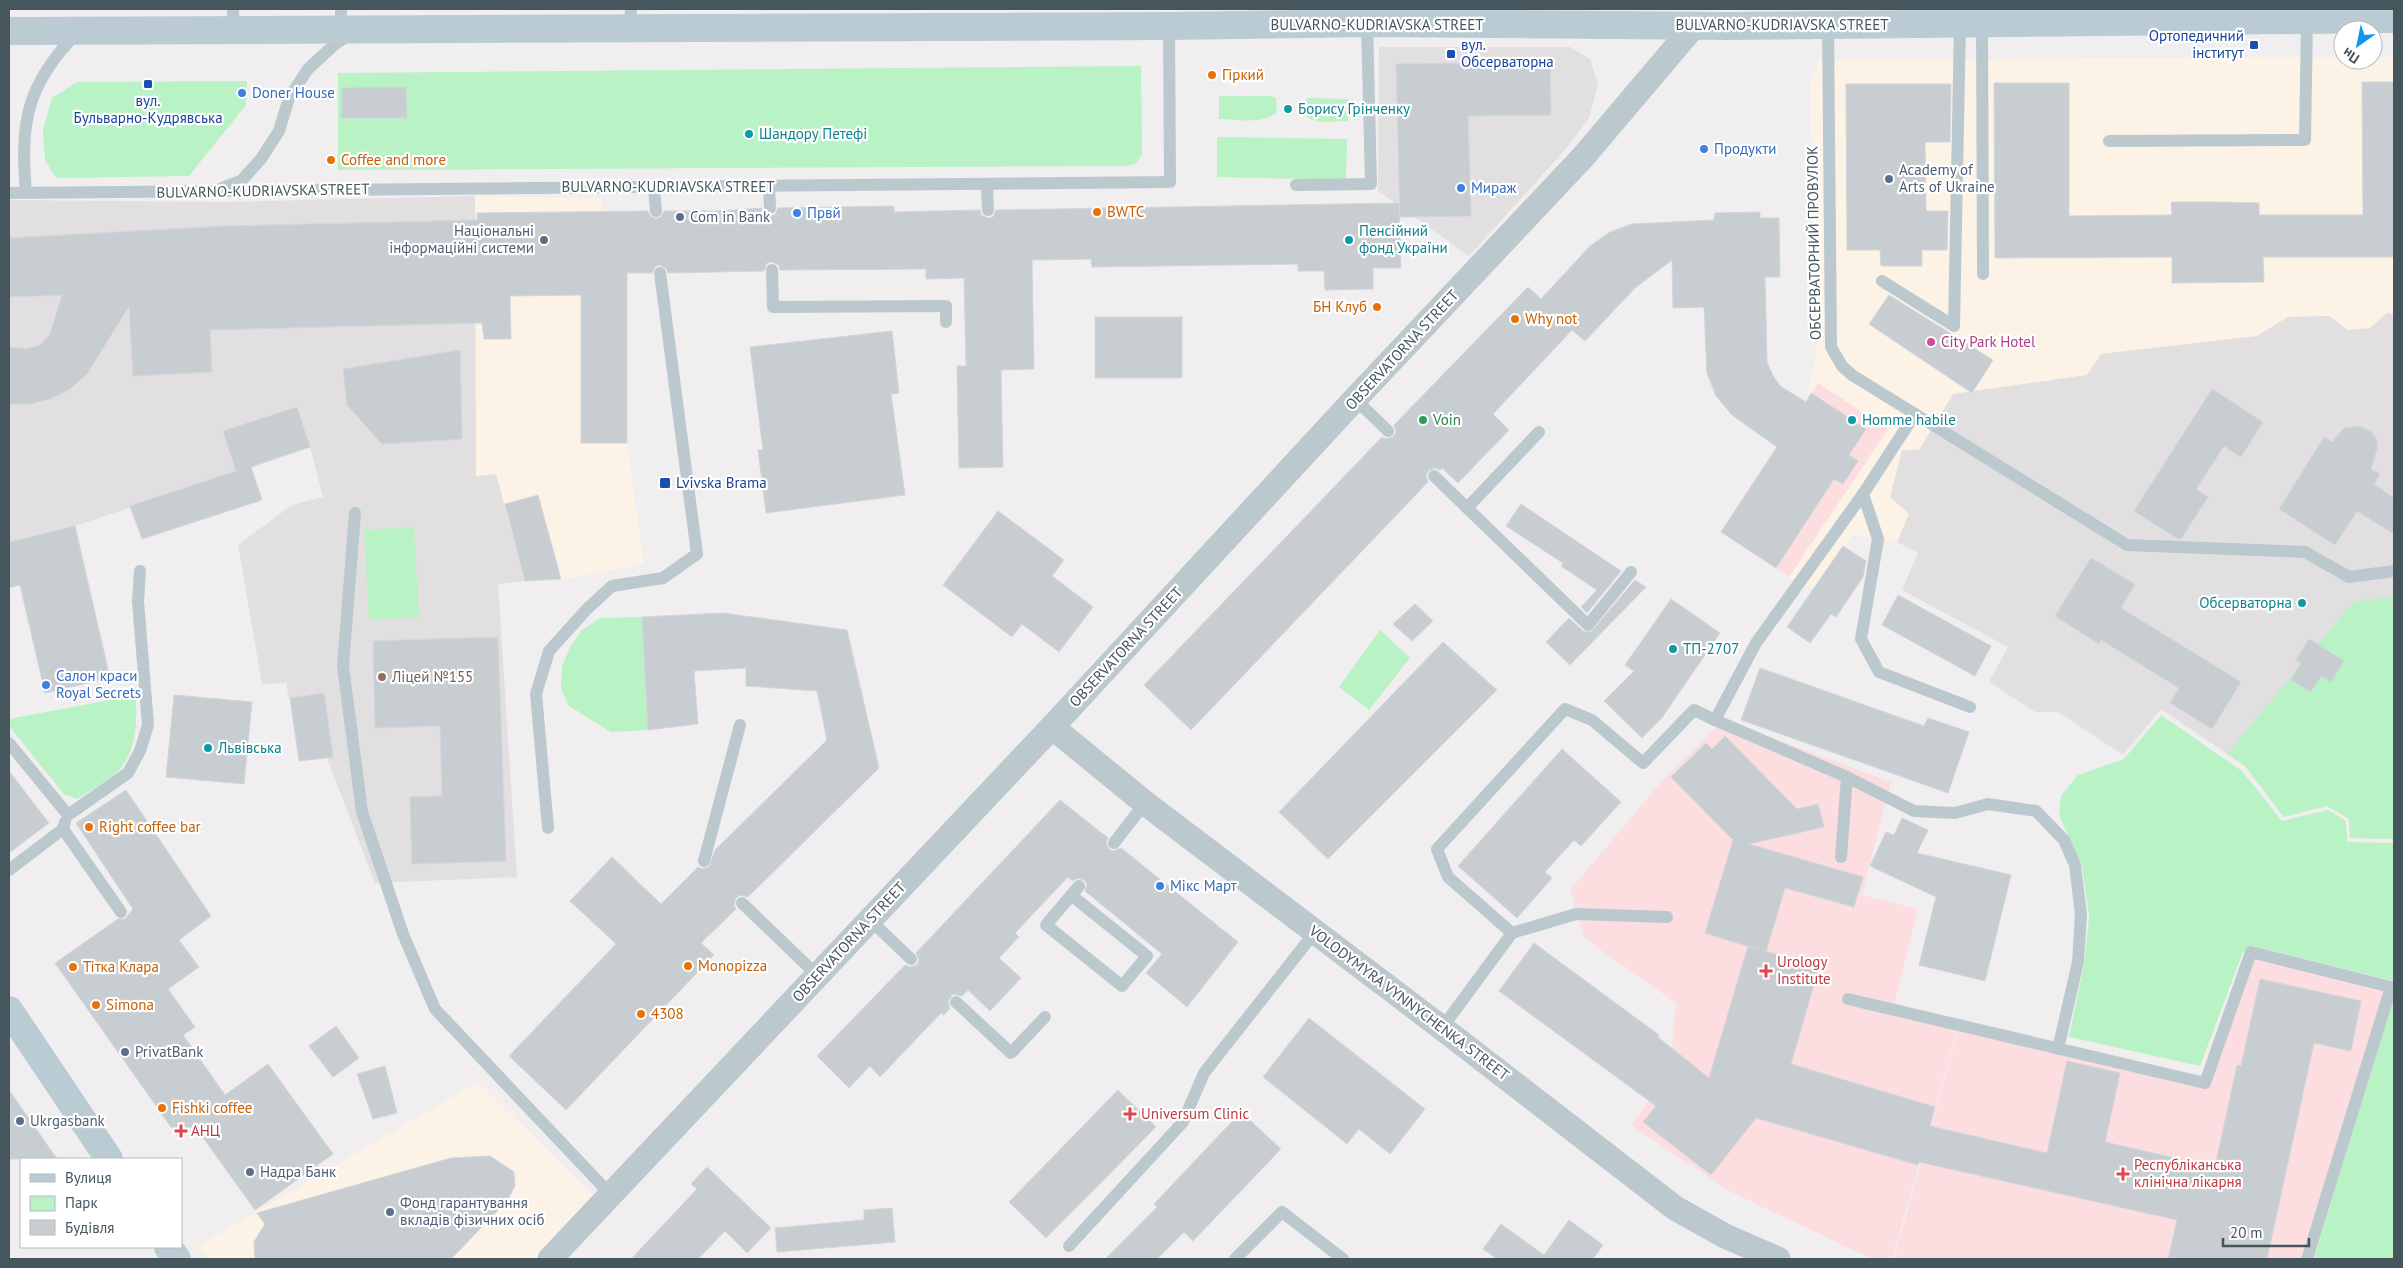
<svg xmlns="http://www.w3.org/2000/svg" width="2403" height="1268" font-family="'PT Sans',sans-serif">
<rect width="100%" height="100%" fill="#f1eeef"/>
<g fill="#fdf2e6">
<path d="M2343 57V60H2373V57H2394V314L2387 313 2370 328 2347 331 2329 316 2288 317 2257 336 2102 354 2087 375 1953 394 1919 450 1909 514 1897 542 1853 535 1813 589 1789 577 1721 532 1806 402 1816 357 1810 83 1819 60Z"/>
<path d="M475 196 601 198 604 323 627 443 644 564 572 578 525 581 505 504 476 476Z"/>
<path d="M478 1082 594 1196 535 1259H207L198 1246Z"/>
</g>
<g fill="#e2dfe1">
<path d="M1379 47H1570L1590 59 1598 85 1589 118 1565 150 1469 256 1378 191Z"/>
<path d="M475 196 476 476 496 474 525 581 498 584 517 877 375 883 327 758 289 698 286 683 262 684 238 545 292 505 323 497 310 447 75 526 10 541 9 539V200L226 202Z"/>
<path d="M2387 313 2394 314V839L2350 838 2349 819 2327 806 2284 817 2245 766 2161 709 2123 755 2058 712H2035L1989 682 2008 647 1902 590 1918 553 1897 542 1909 514 1890 497 1902 450H1919L1953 394 2087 375 2101 354 2257 336 2288 317 2329 316 2348 330 2370 328Z"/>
</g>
<g fill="#fcdde0">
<path d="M1818 383 1888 429 1789 577 1721 532Z"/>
<path d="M1724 720 1891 782 1862 895 1918 909 1892 1014 1957 1031 1892 1259H1872L1731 1192 1631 1125 1670 1072 1676 1003 1584 938 1570 890 1661 782Z"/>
<path d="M2254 958 2386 991 2300 1259H1894L1958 1031 2208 1088Z"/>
</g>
<g fill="#b9f2c5">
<path d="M1141 66 1142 155 1136 163 1128 166 338 170V73Z"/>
<path d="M247 81 246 105 189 176 56 178 45 160 43 130 52 98 77 82Z"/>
<path d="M1219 96H1270L1276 98 1277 112C1264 125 1236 119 1219 119Z"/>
<path d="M1308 98 1348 99V121C1332 121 1300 127 1302 103Z"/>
<path d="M1217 137 1347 139 1346 180 1217 177Z"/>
<path d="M414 527 419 617 369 620 364 530Z"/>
<path d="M2394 596V839L2350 838 2349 819 2327 806 2284 817 2245 766 2227 754 2353 602Z"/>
<path d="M642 617 648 730 611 732 569 706 561 689 562 666 571 646 581 631 600 618Z"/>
<path d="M1380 630 1410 658 1369 710 1339 687Z"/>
<path d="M136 695C137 720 137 750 119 770 109 782 90 790 77 799L64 794 9 726V719Z"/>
<path d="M2161 715 2242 771 2282 821 2328 810 2346 821 2347 842 2394 843V981L2253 946 2243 952 2200 1066 2069 1037 2085 960 2089 916 2082 866 2059 815 2061 796 2078 775 2124 759Z"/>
<path d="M2394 992V1259H2314Z"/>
</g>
<g fill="#c8cdd1" stroke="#d2d6da">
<path d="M1550 62 1551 115 1468 116 1471 216 1400 217 1396 64Z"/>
<path d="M2362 82H2394V257H2263L2264 282 2172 283V257L1995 258 1994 83H2069V216L2172 215 2171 202H2215L2259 203V215H2363Z"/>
<path d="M1846 84H1951L1950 142H1925L1926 211H1948L1947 250H1922V266H1881L1880 250H1847Z"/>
<path d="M406 87 407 118H341L342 88Z"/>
<path d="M1399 203 1401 268H1373V289L1325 290 1324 271H1298V264L1092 267 1091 259 1032 260 1034 369 1001 370 1003 467 959 468 957 366H966L964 278 926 279V269L780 270 779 265 772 262 767 263 764 271 668 273 666 268 659 265 655 267 652 273H627V443H581V295L510 296 511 339H484L482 323 210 330 212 372 133 376 129 306 87 374 70 389 50 399 31 404H9V347L27 349 40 345 50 334 62 295 9 297V238L226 226 477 220V213L648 211 650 216 656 219 661 217 664 211H718L762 208 763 213 770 216 775 215 778 208 894 206V212L980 210 981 215 988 218 993 217 996 210Z"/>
<path d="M1760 212V218H1779L1780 277H1765L1767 362 1772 374 1780 386 1806 402 1811 393 1866 429 1849 455 1858 461 1843 484 1834 479 1776 568 1721 532 1777 447 1732 415 1716 396 1707 373 1704 307 1673 308 1672 260 1635 288 1585 341 1572 330 1493 414 1509 430 1458 483 1442 468 1440 470 1435 468 1429 470 1426 475 1428 482 1191 730 1144 685 1382 437 1386 439 1393 437 1396 432 1394 425 1528 287 1541 299 1590 246 1610 232 1632 224 1714 220 1715 213Z"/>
<path d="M1889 295 1993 360 1972 393 1869 324Z"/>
<rect x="1095" y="317" width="87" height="61"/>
<path d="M892 331 899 393 891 394 905 495 766 513 758 450H763L750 347Z"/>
<path d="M460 350 462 439 382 444 347 405 343 369Z"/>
<path d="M2212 389 2263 422 2241 457 2224 446 2196 489 2208 497 2181 539H2178L2134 511Z"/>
<path d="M297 407 310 447 251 467 262 500 142 539 130 506 236 471 223 431Z"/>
<path d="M2359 426 2372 432 2377 440V449L2371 469 2380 474 2374 484 2394 498V534L2357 511 2335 545 2279 509 2324 437 2332 442 2344 428Z"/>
<path d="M538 495 561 579 525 581 505 504Z"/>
<path d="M1521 504 1621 571 1587 613 1581 607 1597 590 1561 566 1563 563 1506 526Z"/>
<path d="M998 511 1064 560 1052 576 1093 607 1059 652 1022 624 1012 637 943 585Z"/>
<path d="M75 526 110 678 45 693 20 585 9 588V542Z"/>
<path d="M1843 546 1866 561 1863 577 1836 617 1831 614 1810 643 1787 627Z"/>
<path d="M2091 558 2135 584 2121 608 2241 682 2212 729 2170 703 2179 688 2101 640 2099 644 2055 616Z"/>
<path d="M1635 580 1646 587 1570 665 1546 642 1569 618 1583 631 1591 632Z"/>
<path d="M1898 595 1991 646 1975 676 1882 625Z"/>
<path d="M1671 599 1720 633 1661 719 1642 738 1604 701 1634 671 1625 665Z"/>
<path d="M1415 604 1433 621 1412 641 1393 624Z"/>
<path d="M723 613 847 630 879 768 748 897 740 895 736 898 734 905 736 909 701 943 714 955 566 1110 509 1056 616 944 570 901 612 857 661 904 698 867 702 869 709 867 715 850 827 740 817 691 746 686V668L694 671 698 724 648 730 642 617Z"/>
<path d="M498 637 506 861 412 864 410 797 442 796 440 726 375 728 373 641Z"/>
<path d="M2309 639 2344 661 2331 682 2321 676 2311 692 2291 680 2301 663 2296 660Z"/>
<path d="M1443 642 1497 690 1328 859 1279 812Z"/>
<path d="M1760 668 1924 726 1928 718 1969 732 1948 793 1741 720Z"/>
<path d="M324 693 333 757 299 761 290 698Z"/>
<path d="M174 695 252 702 244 784 166 777Z"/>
<path d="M1725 736 1797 809 1818 804 1824 827 1749 844 1863 877 1854 907 1785 888 1766 952 1705 933 1733 840 1671 777 1706 743 1712 749Z"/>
<path d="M1562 749 1621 802 1581 846 1574 840 1545 872 1552 878 1517 918 1458 866Z"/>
<path d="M9 771 49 823 9 853Z"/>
<path d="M126 790 211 916 179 940 199 967 168 989 195 1027 183 1035 225 1095 268 1064 333 1154 255 1210 194 1125 178 1137 55 963 118 919H125L133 909 76 823Z"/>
<path d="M1060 800 1108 838 1106 842 1109 849 1113 851 1121 848 1238 942 1187 1007 1146 973 1162 954 1085 891 1087 884 1084 880 1077 878 1073 881 1068 877 1015 933 1019 937 999 958 1021 978 990 1011 968 990 962 996 953 994 948 1001 950 1008 944 1015 941 1013 880 1077 870 1066 849 1088 817 1056 905 965 910 967 917 965 919 960 916 953Z"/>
<path d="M1902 818 1928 830 1917 853 2011 875 1985 981 1919 965 1936 897 1870 866 1886 832 1894 835Z"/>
<path d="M1534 943 1659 1035 1658 1037 1709 1078 1748 946 1819 967 1791 1064 1935 1107 1930 1126 2047 1153 2067 1061 2120 1073 2105 1142 2215 1167 2237 1065 2241 1066 2260 979 2361 1001 2351 1051 2314 1043 2267 1259H2168L2177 1220 1919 1162 1918 1165 1756 1118 1711 1175 1643 1122 1656 1106 1499 991Z"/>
<path d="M1309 1018 1425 1109 1390 1154 1359 1129 1347 1144 1263 1077Z"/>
<path d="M336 1026 359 1058 333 1077 309 1046Z"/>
<path d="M385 1066 397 1113 373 1119 357 1074Z"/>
<path d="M9 1090 57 1159H9Z"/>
<path d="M1118 1090 1156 1127 1046 1238 1009 1202Z"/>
<path d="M1241 1112 1281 1149 1193 1241 1184 1232 1157 1259H1105L1157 1207 1154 1204Z"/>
<path d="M490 1156 514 1172 515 1186 507 1201 451 1259H255L254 1242 265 1224 257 1213 451 1158Z"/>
<path d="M707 1167 771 1228 747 1253 725 1231 698 1259H631L697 1189 691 1184Z"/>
<path d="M892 1208 895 1242 777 1252 775 1228 864 1220V1210Z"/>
<path d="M1569 1220 1603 1245 1593 1259H1497L1483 1249 1501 1224 1544 1255Z"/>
</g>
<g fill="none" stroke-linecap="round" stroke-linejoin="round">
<g stroke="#bbc9ce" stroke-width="12">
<path d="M233 9 234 30"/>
<path d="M1982 23 1983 274"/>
<path d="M1828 25 1831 347 1842 366 1852 375 2127 545 2305 552 2349 577 2394 571"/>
<path d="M630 28 631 9"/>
<path d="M341 30V9"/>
<path d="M2109 141 2305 140 2307 19"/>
<path d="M987 184 988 210"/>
<path d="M1296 185 1371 184 1367 23"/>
<path d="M769 186 770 208"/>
<path d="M654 187 656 211"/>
<path d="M222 188 241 181 261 159 279 131 289 98 308 69 334 45 350 34"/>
<path d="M9 193 1170 182 1169 26"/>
<path d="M26 193C20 123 26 84 78 32"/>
<path d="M772 270 773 307 946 306V322"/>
<path d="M1882 281 1954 326 1960 24"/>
<path d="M1355 399 1388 431"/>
<path d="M1434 476 1588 625 1631 572"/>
<path d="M1863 494 1878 539 1861 639 1879 672 1970 707"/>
<path d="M1467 508 1539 432"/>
<path d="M355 513 343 666 362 812 403 934 435 1009 611 1195"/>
<path d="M1715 720 1847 777 1841 857"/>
<path d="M9 743 68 815 128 773 140 751 148 725 138 601 140 571"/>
<path d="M1847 777 1914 811 1955 813 1988 804 2036 811 2064 840 2075 865 2081 915 2078 962 2058 1049"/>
<path d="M548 828 536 694 549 651 587 609 612 586 663 578 697 554 660 273"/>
<path d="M63 829 121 912"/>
<path d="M1114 843 1145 803"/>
<path d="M704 861 740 725"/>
<path d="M9 870 63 829 65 822"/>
<path d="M1071 895 1147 956 1122 986 1046 925 1079 886"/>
<path d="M742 903 818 976"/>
<path d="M870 920 911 959"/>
<path d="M1512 933 1448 877 1437 849 1565 709 1592 720 1643 763 1694 710 1715 720 1756 643 1863 494 1915 414"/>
<path d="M1848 999 2205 1083 2251 952 2391 987 2307 1259"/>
<path d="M956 1002 1011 1053 1045 1017"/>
<path d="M1442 1028 1512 933 1576 914 1667 917"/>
<path d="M1069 1246 1183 1122 1204 1073 1315 932"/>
<path d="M1235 1259 1282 1212 1343 1259"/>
</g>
<g stroke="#bbc9ce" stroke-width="25">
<path d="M1052 727 1145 803 1442 1028 1675 1208 1725 1236 1778 1259"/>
<path d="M550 1259 1052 727 1355 399 1583 157 1694 26"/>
</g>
<g stroke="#bacbd4" stroke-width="28">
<path d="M9 31 1169 26 1367 23 1728 26 2394 19"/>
<path d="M9 1010 109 1159"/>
<path d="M168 1247 177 1259"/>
</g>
</g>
<g fill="#1a4fb4" stroke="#fff" stroke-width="2">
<rect x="2249" y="40" width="10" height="10" rx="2.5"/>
<rect x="1446" y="49" width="10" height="10" rx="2.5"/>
<rect x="143" y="79" width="10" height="10" rx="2.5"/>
<rect x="659" y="477" width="12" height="12" rx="2.5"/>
</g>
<g fill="#e8710a" stroke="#fff" stroke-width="2">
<circle cx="1212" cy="75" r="5"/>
<circle cx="331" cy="160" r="5"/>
<circle cx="1097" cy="212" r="5"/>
<circle cx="1377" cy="307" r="5"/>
<circle cx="1515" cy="319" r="5"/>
<circle cx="89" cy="827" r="5"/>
<circle cx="688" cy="966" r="5"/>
<circle cx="73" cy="967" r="5"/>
<circle cx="96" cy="1005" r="5"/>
<circle cx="641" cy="1014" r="5"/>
<circle cx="162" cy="1108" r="5"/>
</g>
<g fill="#3f7fe0" stroke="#fff" stroke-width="2">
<circle cx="242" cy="93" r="5"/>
<circle cx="1704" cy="149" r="5"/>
<circle cx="1461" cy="188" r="5"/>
<circle cx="797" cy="213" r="5"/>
<circle cx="46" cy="685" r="5"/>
<circle cx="1160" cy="886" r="5"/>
</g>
<g fill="#0f9aa8" stroke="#fff" stroke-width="2">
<circle cx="1288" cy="109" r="5"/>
<circle cx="749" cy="134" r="5"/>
<circle cx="1349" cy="240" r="5"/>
<circle cx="1852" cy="420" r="5"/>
<circle cx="2302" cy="603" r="5"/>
<circle cx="1673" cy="649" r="5"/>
<circle cx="208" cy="748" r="5"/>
</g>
<g fill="#5c6f8a" stroke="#fff" stroke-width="2">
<circle cx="1889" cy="179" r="5"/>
<circle cx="680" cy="217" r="5"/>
<circle cx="544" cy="240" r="5"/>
<circle cx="125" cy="1052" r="5"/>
<circle cx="20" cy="1121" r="5"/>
<circle cx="250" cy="1172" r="5"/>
<circle cx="390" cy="1212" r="5"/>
</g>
<circle fill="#d1479c" stroke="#fff" stroke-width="2" cx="1931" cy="342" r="5"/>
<circle fill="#2e9e5b" stroke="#fff" stroke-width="2" cx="1423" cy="420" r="5"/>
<circle fill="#8d6e63" stroke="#fff" stroke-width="2" cx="382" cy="677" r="5"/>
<g fill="#e0444e" stroke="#fff" stroke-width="2">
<path d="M1763.5 963.5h5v5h5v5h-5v5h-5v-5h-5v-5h5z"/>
<path d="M1127.5 1106.5h5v5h5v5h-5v5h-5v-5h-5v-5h5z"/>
<path d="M178.5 1123.5h5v5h5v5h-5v5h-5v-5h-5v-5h5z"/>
<path d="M2120.5 1166.5h5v5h5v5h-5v5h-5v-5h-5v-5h5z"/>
</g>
<g text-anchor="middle" stroke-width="4.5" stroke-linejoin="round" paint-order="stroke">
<g font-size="15" fill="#45565d" stroke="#fff">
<text x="1377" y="30">BULVARNO-KUDRIAVSKA STREET</text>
<text x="1782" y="30">BULVARNO-KUDRIAVSKA STREET</text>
<text x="668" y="192">BULVARNO-KUDRIAVSKA STREET</text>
<text transform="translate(263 191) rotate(-1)" y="5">BULVARNO-KUDRIAVSKA STREET</text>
<text transform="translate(1814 243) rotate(-91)" y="5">ОБСЕРВАТОРНИЙ ПРОВУЛОК</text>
<text transform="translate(1402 350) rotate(-47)" y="5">OBSERVATORNA STREET</text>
<text transform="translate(1126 647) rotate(-47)" y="5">OBSERVATORNA STREET</text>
<text transform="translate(849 942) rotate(-47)" y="5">OBSERVATORNA STREET</text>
<text transform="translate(1409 1003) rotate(37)" y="5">VOLODYMYRA VYNNYCHENKA STREET</text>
</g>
<g font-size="15" fill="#164399" stroke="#fff" text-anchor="start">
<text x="2244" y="41" text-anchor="end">Ортопедичний<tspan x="2244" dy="17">інститут</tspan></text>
<text x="1461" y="50">вул.<tspan x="1461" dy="17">Обсерваторна</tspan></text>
<text x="148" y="106" text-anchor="middle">вул.<tspan x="148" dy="17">Бульварно-Кудрявська</tspan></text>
<text x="676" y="488">Lvivska Brama</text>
</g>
<g font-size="15" fill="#c56008" stroke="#fff" text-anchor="start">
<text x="1222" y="80">Гіркий</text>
<text x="341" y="165">Coffee and more</text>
<text x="1107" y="217">BWTC</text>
<text x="1367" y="312" text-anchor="end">БН Клуб</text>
<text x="1525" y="324">Why not</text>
<text x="99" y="832">Right coffee bar</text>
<text x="698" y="971">Monopizza</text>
<text x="83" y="972">Тітка Клара</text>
<text x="106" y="1010">Simona</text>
<text x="651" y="1019">4308</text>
<text x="172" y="1113">Fishki coffee</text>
</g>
<g font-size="15" fill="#366cbe" stroke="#fff" text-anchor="start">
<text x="252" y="98">Doner House</text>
<text x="1714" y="154">Продукти</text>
<text x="1471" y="193">Мираж</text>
<text x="807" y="218">Првй</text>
<text x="56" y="681">Салон краси<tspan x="56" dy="17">Royal Secrets</tspan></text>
<text x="1170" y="891">Мікс Март</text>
</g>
<g font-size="15" fill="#0d838f" stroke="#fff" text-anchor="start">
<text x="1298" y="114">Борису Грінченку</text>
<text x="759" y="139">Шандору Петефі</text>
<text x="1359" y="236">Пенсійний<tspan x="1359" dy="17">фонд України</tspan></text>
<text x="1862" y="425">Homme habile</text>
<text x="2292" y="608" text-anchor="end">Обсерваторна</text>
<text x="1683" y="654">ТП-2707</text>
<text x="218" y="753">Львівська</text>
</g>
<g font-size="15" fill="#4e5e75" stroke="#fff" text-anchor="start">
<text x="1899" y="175">Academy of<tspan x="1899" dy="17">Arts of Ukraine</tspan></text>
<text x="690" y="222">Com in Bank</text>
<text x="534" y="236" text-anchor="end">Національні<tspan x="534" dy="17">інформаційні системи</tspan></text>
<text x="135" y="1057">PrivatBank</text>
<text x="30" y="1126">Ukrgasbank</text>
<text x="260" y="1177">Надра Банк</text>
<text x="400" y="1208">Фонд гарантування<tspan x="400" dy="17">вкладів фізичних осіб</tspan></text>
</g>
<g font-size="15" fill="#b23c85" stroke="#fff" text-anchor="start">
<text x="1941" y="347">City Park Hotel</text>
</g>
<g font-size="15" fill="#27864d" stroke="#fff" text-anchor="start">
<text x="1433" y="425">Voin</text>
</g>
<g font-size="15" fill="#785e54" stroke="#fff" text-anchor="start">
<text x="392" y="682">Ліцей №155</text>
</g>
<g font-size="15" fill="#be3a42" stroke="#fff" text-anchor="start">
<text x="1777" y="967">Urology<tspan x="1777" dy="17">Institute</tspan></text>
<text x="1141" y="1119">Universum Clinic</text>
<text x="191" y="1136">АНЦ</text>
<text x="2134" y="1170">Республіканська<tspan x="2134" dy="17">клінічна лікарня</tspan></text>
</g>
</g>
<rect width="2403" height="1268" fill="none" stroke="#45565d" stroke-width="20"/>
<rect x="20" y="1158" width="162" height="90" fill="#ffffff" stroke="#b5bbbe"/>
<rect x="30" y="1174" width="25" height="8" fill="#bacbd4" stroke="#b5bbbe"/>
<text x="65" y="1183" font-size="15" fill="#45565d">Вулиця</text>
<rect x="30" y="1196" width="25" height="15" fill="#b9f2c5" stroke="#b5bbbe"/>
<text x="65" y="1208" font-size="15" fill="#45565d">Парк</text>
<rect x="30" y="1220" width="25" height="15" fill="#c8cdd1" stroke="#b5bbbe"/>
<text x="65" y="1233" font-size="15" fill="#45565d">Будівля</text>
<g transform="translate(2358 45) rotate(213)"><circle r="24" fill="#ffffff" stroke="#b5bbbe"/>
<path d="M0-4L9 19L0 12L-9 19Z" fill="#0e97eb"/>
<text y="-8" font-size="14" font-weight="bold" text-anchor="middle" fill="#45565d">Пн</text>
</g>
<path d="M2223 1238v8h86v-8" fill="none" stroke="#45565d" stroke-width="2.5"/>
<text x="2230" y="1238" font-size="15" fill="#45565d" stroke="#ffffff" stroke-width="4" paint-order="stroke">20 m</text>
</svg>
